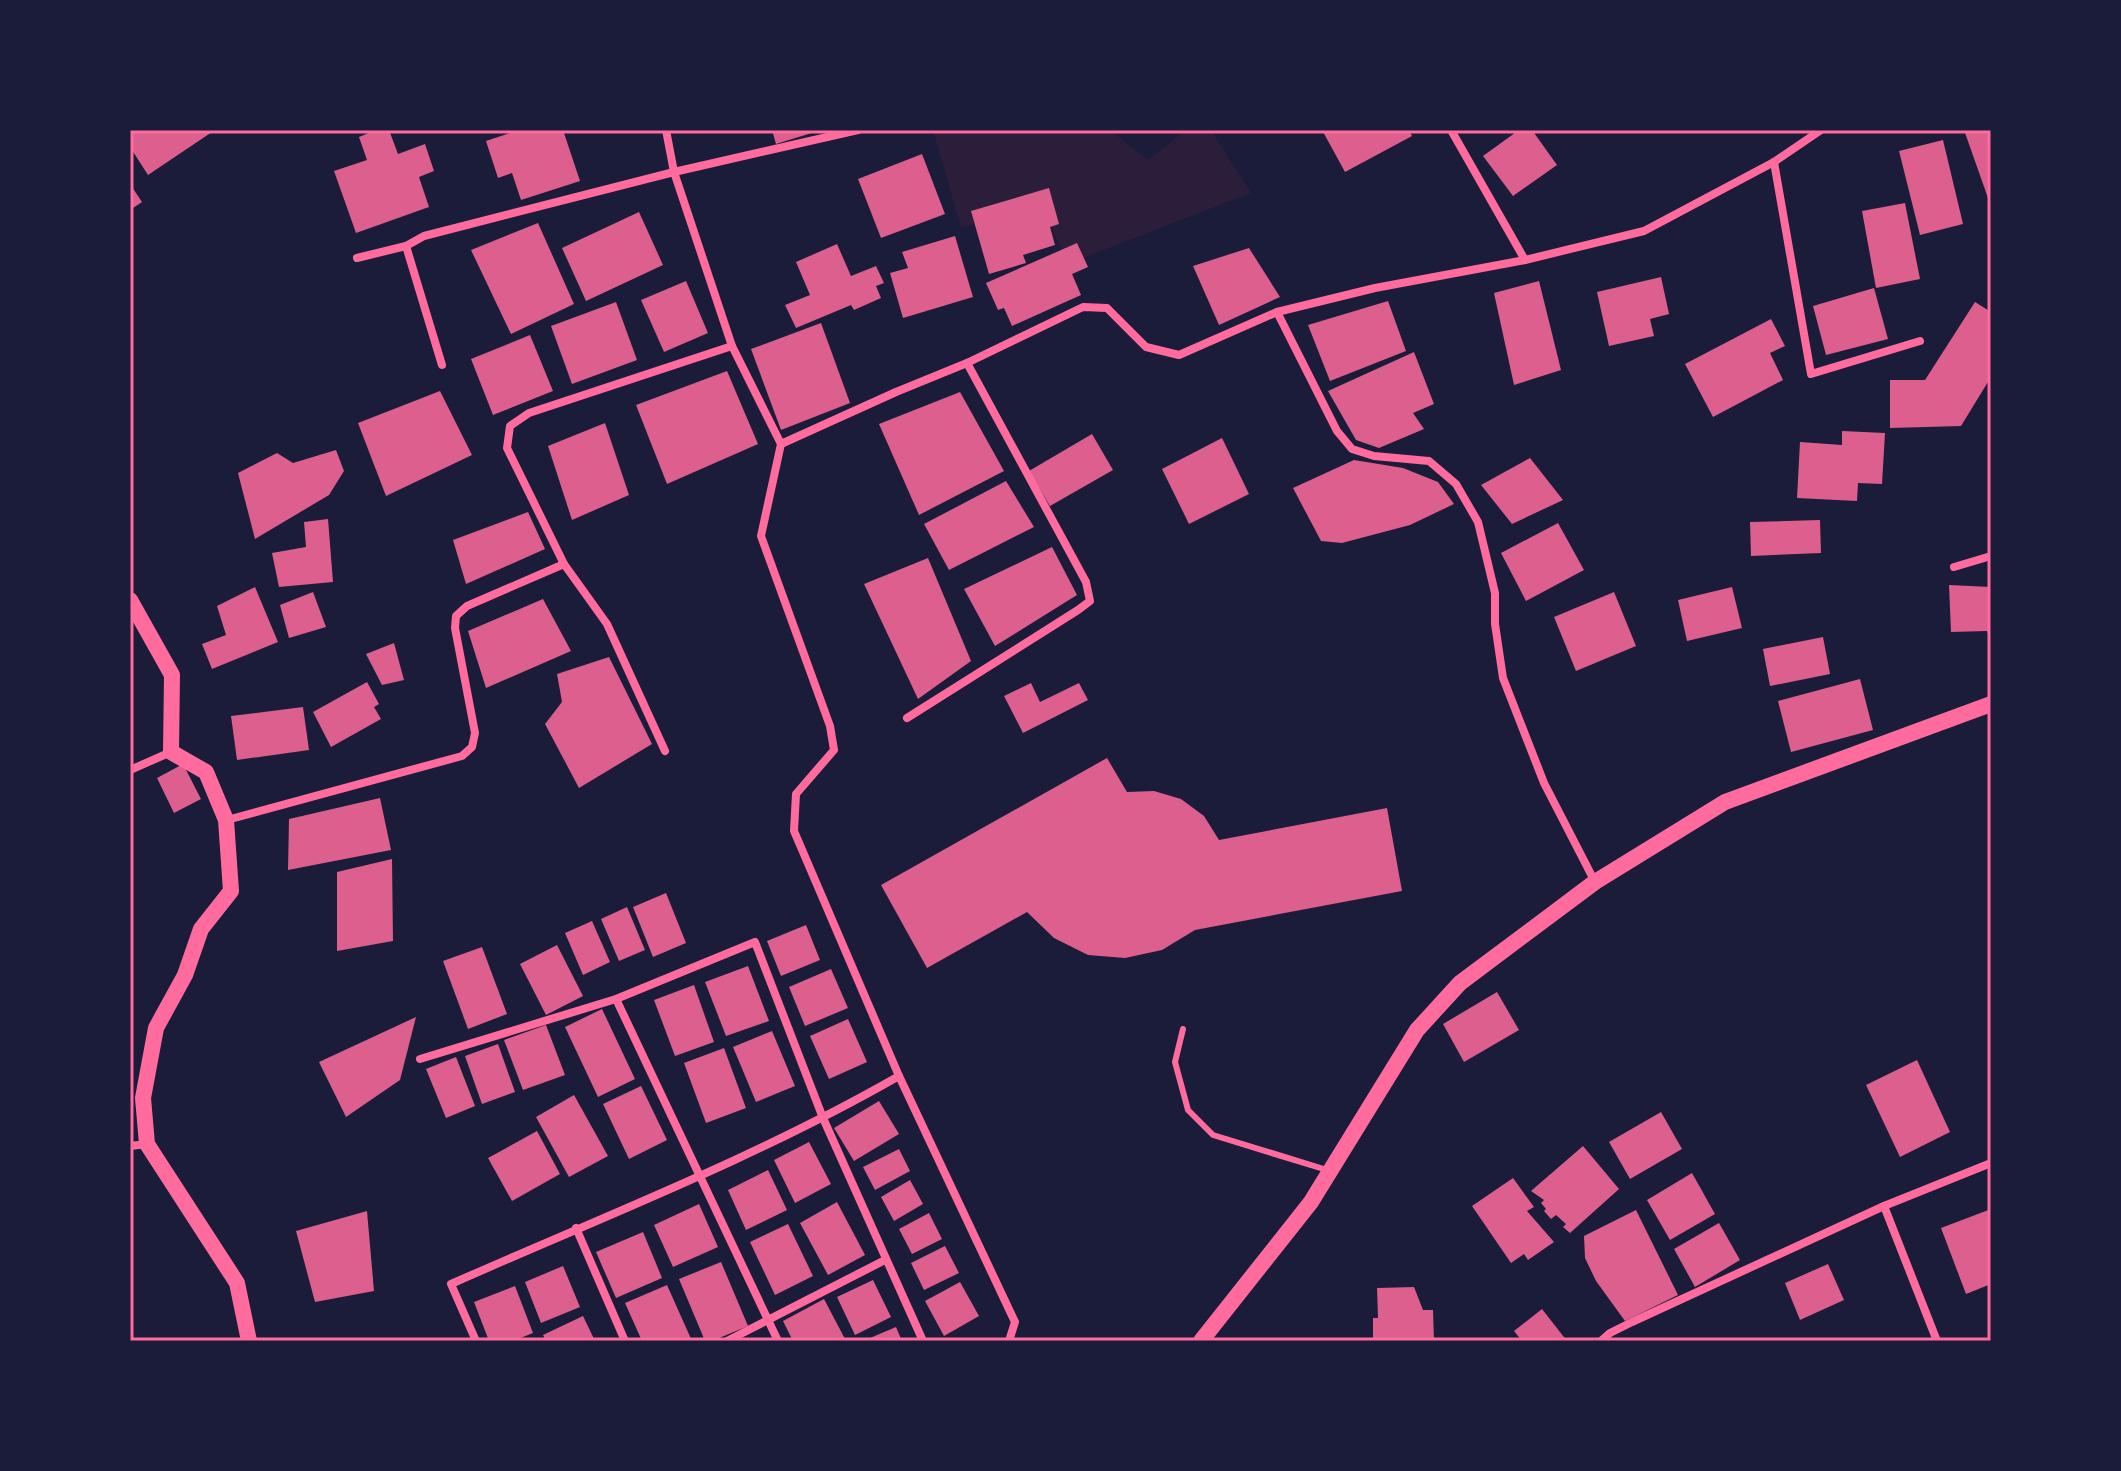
<svg xmlns="http://www.w3.org/2000/svg" width="2121" height="1471" font-family="'Titillium Web',sans-serif">
<rect width="100%" height="100%" fill="#1b1b3a"/>
<path fill="#2a1e3b" d="M933 130H1110L1148 160 1186 130H1211L1251 193 1083 258 1063 252 1039 202 961 228Z"/>
<g fill="#dd5f8e">
<path d="M130 130H215L148 175 130 147Z"/>
<path d="M376 130H389L398 154 425 144 434 171 419 177 429 207 356 233 334 171 367 160 359 137Z"/>
<path d="M519 130H563L580 181 521 200 512 173 498 178 486 141Z"/>
<path d="M772 130H818V131L776 144Z"/>
<path d="M1322 130H1409L1412 136 1345 172Z"/>
<path d="M1519 130H1532L1557 165 1513 196 1483 156Z"/>
<path d="M1964 130H1991V206L1988 198Z"/>
<path d="M1943 140 1963 224 1920 235 1899 151Z"/>
<path d="M922 154 945 214 881 238 858 179Z"/>
<path d="M130 184 142 202 130 210Z"/>
<path d="M1049 188 1059 224 1050 227 1055 245 1023 255 1026 263 989 274 971 211Z"/>
<path d="M1905 203 1920 279 1876 288 1862 211Z"/>
<path d="M639 212 663 265 586 301 562 248Z"/>
<path d="M538 223 574 304 511 334 471 250Z"/>
<path d="M955 236 973 297 903 318 890 273 908 268 902 252Z"/>
<path d="M1077 243 1088 267 1072 274 1081 295 1012 326 1004 308 998 310 986 283Z"/>
<path d="M837 244 851 276 876 266 884 283 876 286 881 298 854 310 851 305 796 328 785 305 810 295 796 262Z"/>
<path d="M1249 248 1280 297 1219 325 1193 266Z"/>
<path d="M1661 277 1669 314 1650 319 1654 336 1609 346 1597 292Z"/>
<path d="M686 281 708 333 664 352 641 300Z"/>
<path d="M1539 281 1561 370 1514 385 1494 293Z"/>
<path d="M1874 288 1888 339 1826 355 1813 306Z"/>
<path d="M1388 301 1406 351 1330 381 1308 325Z"/>
<path d="M616 302 637 360 572 384 551 326Z"/>
<path d="M1975 302 1991 312V377L1961 426 1890 428V380H1925Z"/>
<path d="M1771 319 1785 346 1770 353 1783 380 1713 417 1685 364Z"/>
<path d="M821 323 850 403 781 430 751 349Z"/>
<path d="M530 335 553 391 493 415 471 359Z"/>
<path d="M1414 352 1434 404 1413 413 1424 429 1379 448 1356 440 1328 391Z"/>
<path d="M727 371 758 444 667 484 636 405Z"/>
<path d="M440 391 472 455 386 496 358 423Z"/>
<path d="M960 392 1004 471 919 515 879 424Z"/>
<path d="M605 423 629 495 572 520 548 446Z"/>
<path d="M1842 431 1885 433 1882 484 1858 483 1857 501 1797 498 1800 442 1842 445Z"/>
<path d="M1092 434 1113 470 1050 506 1029 471Z"/>
<path d="M1222 438 1249 494 1189 524 1162 469Z"/>
<path d="M336 450 344 471 329 495 255 539 238 473 277 453 293 463Z"/>
<path d="M1530 458 1563 500 1512 524 1481 485Z"/>
<path d="M1354 460 1403 468 1438 482 1454 504 1410 525 1342 543 1321 541 1293 488Z"/>
<path d="M1006 481 1034 527 949 570 924 524Z"/>
<path d="M528 512 545 549 466 584 453 540Z"/>
<path d="M328 519 333 582 279 587 272 553 306 547 304 522Z"/>
<path d="M1820 520 1821 553 1751 556 1750 522Z"/>
<path d="M1558 523 1584 570 1526 601 1501 553Z"/>
<path d="M1052 547 1077 595 995 646 964 589Z"/>
<path d="M928 558 971 661 918 699 864 584Z"/>
<path d="M1949 585 1991 587V643L1987 631 1951 632Z"/>
<path d="M255 587 278 642 212 669 202 644 226 635 217 606Z"/>
<path d="M1732 587 1742 628 1687 641 1678 600Z"/>
<path d="M313 592 326 627 289 638 280 605Z"/>
<path d="M1614 592 1636 646 1576 671 1554 617Z"/>
<path d="M543 599 571 651 486 688 468 631Z"/>
<path d="M1823 637 1830 674 1770 686 1763 649Z"/>
<path d="M394 643 404 680 382 685 366 654Z"/>
<path d="M609 657 652 744 579 788 545 724 562 702 557 674Z"/>
<path d="M1860 679 1873 730 1791 752 1778 701Z"/>
<path d="M367 682 379 704 374 707 381 719 331 747 313 712Z"/>
<path d="M1031 683 1040 702 1079 683 1088 700 1023 733 1004 696Z"/>
<path d="M303 707 309 750 237 760 231 716Z"/>
<path d="M1107 758 1127 792 1154 791 1181 799 1204 816 1219 840 1387 808 1402 891 1195 930 1162 950 1125 958 1088 955 1054 938 1027 912 927 968 881 885Z"/>
<path d="M183 764 201 799 174 813 157 778Z"/>
<path d="M380 798 391 850 288 870 289 819Z"/>
<path d="M392 859 393 941 337 951V872Z"/>
<path d="M666 893 686 943 653 957 633 907Z"/>
<path d="M627 907 645 950 619 961 601 919Z"/>
<path d="M592 921 610 962 583 975 565 933Z"/>
<path d="M806 925 820 960 781 976 767 941Z"/>
<path d="M557 945 583 996 546 1015 520 964Z"/>
<path d="M482 947 507 1014 468 1029 443 961Z"/>
<path d="M748 966 769 1021 726 1036 705 982Z"/>
<path d="M831 969 848 1008 805 1026 789 987Z"/>
<path d="M694 985 714 1042 675 1056 654 1000Z"/>
<path d="M1497 992 1519 1030 1464 1062 1443 1024Z"/>
<path d="M602 1009 635 1079 598 1097 565 1027Z"/>
<path d="M416 1017 400 1080 346 1117 319 1062Z"/>
<path d="M848 1019 867 1062 829 1079 810 1036Z"/>
<path d="M546 1025 565 1075 523 1090 504 1040Z"/>
<path d="M772 1031 795 1086 756 1102 733 1047Z"/>
<path d="M498 1044 515 1092 482 1104 465 1056Z"/>
<path d="M724 1048 746 1108 706 1123 684 1063Z"/>
<path d="M456 1057 475 1106 446 1118 426 1069Z"/>
<path d="M1917 1060 1950 1132 1900 1157 1866 1085Z"/>
<path d="M641 1086 667 1140 629 1159 603 1104Z"/>
<path d="M574 1095 608 1156 569 1177 536 1117Z"/>
<path d="M879 1101 899 1134 854 1161 834 1128Z"/>
<path d="M1661 1112 1682 1149 1630 1179 1609 1142Z"/>
<path d="M537 1131 560 1174 512 1201 488 1158Z"/>
<path d="M809 1142 831 1184 795 1203 774 1160Z"/>
<path d="M1583 1146 1619 1189 1570 1233 1563 1227 1566 1224 1556 1215 1551 1219 1544 1211 1546 1209 1541 1203 1544 1200 1531 1191Z"/>
<path d="M899 1149 910 1171 875 1190 863 1167Z"/>
<path d="M768 1170 787 1210 746 1230 728 1190Z"/>
<path d="M1692 1173 1715 1214 1670 1240 1647 1200Z"/>
<path d="M1513 1178 1534 1207 1527 1211 1554 1242 1528 1260 1524 1254 1511 1263 1472 1206Z"/>
<path d="M910 1180 923 1204 894 1221 881 1197Z"/>
<path d="M837 1202 865 1255 828 1275 800 1223Z"/>
<path d="M699 1204 718 1247 673 1267 654 1225Z"/>
<path d="M1991 1209V1284L1966 1294 1941 1228Z"/>
<path d="M1636 1210 1678 1295 1625 1321 1596 1281 1585 1258 1584 1236Z"/>
<path d="M367 1211 374 1291 315 1302 296 1231Z"/>
<path d="M929 1213 942 1239 912 1254 899 1229Z"/>
<path d="M1719 1223 1740 1260 1695 1287 1674 1249Z"/>
<path d="M788 1224 813 1276 775 1295 750 1242Z"/>
<path d="M643 1232 662 1278 616 1298 596 1252Z"/>
<path d="M945 1246 959 1273 924 1290 911 1263Z"/>
<path d="M721 1262 748 1326 712 1341H705L679 1279Z"/>
<path d="M1828 1264 1844 1300 1800 1320 1785 1283Z"/>
<path d="M563 1266 580 1307 541 1323 525 1282Z"/>
<path d="M873 1280 891 1317 855 1335 837 1297Z"/>
<path d="M960 1282 979 1316 944 1336 925 1301Z"/>
<path d="M667 1285 692 1341H642L625 1303Z"/>
<path d="M515 1286 533 1333 513 1341H489L474 1302Z"/>
<path d="M1414 1287 1423 1310H1433L1434 1341H1373V1318H1378L1377 1288Z"/>
<path d="M824 1299 845 1339 793 1341 783 1321Z"/>
<path d="M1542 1309 1567 1341H1522L1514 1331Z"/>
<path d="M583 1316 595 1341H546L543 1335Z"/>
<path d="M896 1327 902 1341H863Z"/>
</g>
<g fill="none" stroke-linecap="round" stroke-linejoin="round">
<path stroke="#ff6b9d" stroke-width="6" d="M1183 1029 1175 1062 1188 1110 1213 1135 1327 1170"/>
<g stroke="#ff6b9d" stroke-width="8">
<path d="M1451 130 1525 260"/>
<path d="M1774 162 1811 374 1920 341"/>
<path d="M357 258 406 246"/>
<path d="M1277 312 1337 431 1352 449 1374 456 1429 461 1456 484 1478 522 1495 593V624L1503 678 1544 783 1595 882"/>
<path d="M442 365 406 246 424 236 674 172 858 130"/>
<path d="M781 444 896 392 967 363 1083 307 1107 308 1146 347 1179 355 1277 312 1375 288 1525 260 1644 231 1774 162 1821 130"/>
<path d="M1954 567 1991 556"/>
<path d="M907 718 1078 610 1090 601 1086 582 967 363"/>
<path d="M665 751 607 624 564 564 507 448 510 426 529 413 732 346"/>
<path d="M130 770 171 752"/>
<path d="M227 820 462 756 472 747 475 733 455 628 456 616 467 606 564 564"/>
<path d="M420 1059 616 999"/>
<path d="M899 1076 1015 1322 1009 1341"/>
<path d="M130 1146 147 1144"/>
<path d="M1884 1206 1937 1341"/>
<path d="M576 1228 625 1341"/>
<path d="M476 1341 451 1284C602 1217 756 1158 899 1076L794 831 796 794 834 750 830 726 761 536 781 444 732 346 674 172 666 130"/>
<path d="M727 1341 885 1260"/>
<path d="M778 1341 616 999 755 942 823 1118 923 1341"/>
<path d="M1601 1341 1610 1333 1632 1322 1884 1206 1991 1163"/>
</g>
<g stroke="#ff6b9d" stroke-width="16">
<path d="M130 600 172 675 171 752 206 772 226 820 231 891 201 929 185 975 156 1028 143 1098 147 1144 237 1283 249 1341"/>
<path d="M1201 1341 1311 1202 1417 1030 1460 983 1595 882 1725 802 1991 704"/>
</g>
</g>
<rect width="2121" height="1471" fill="none" stroke="#1b1b3a" stroke-width="264"/>
<rect x="132" y="132" width="1857" height="1207" fill="none" stroke="#ff6b9d" stroke-width="3"/>
</svg>
